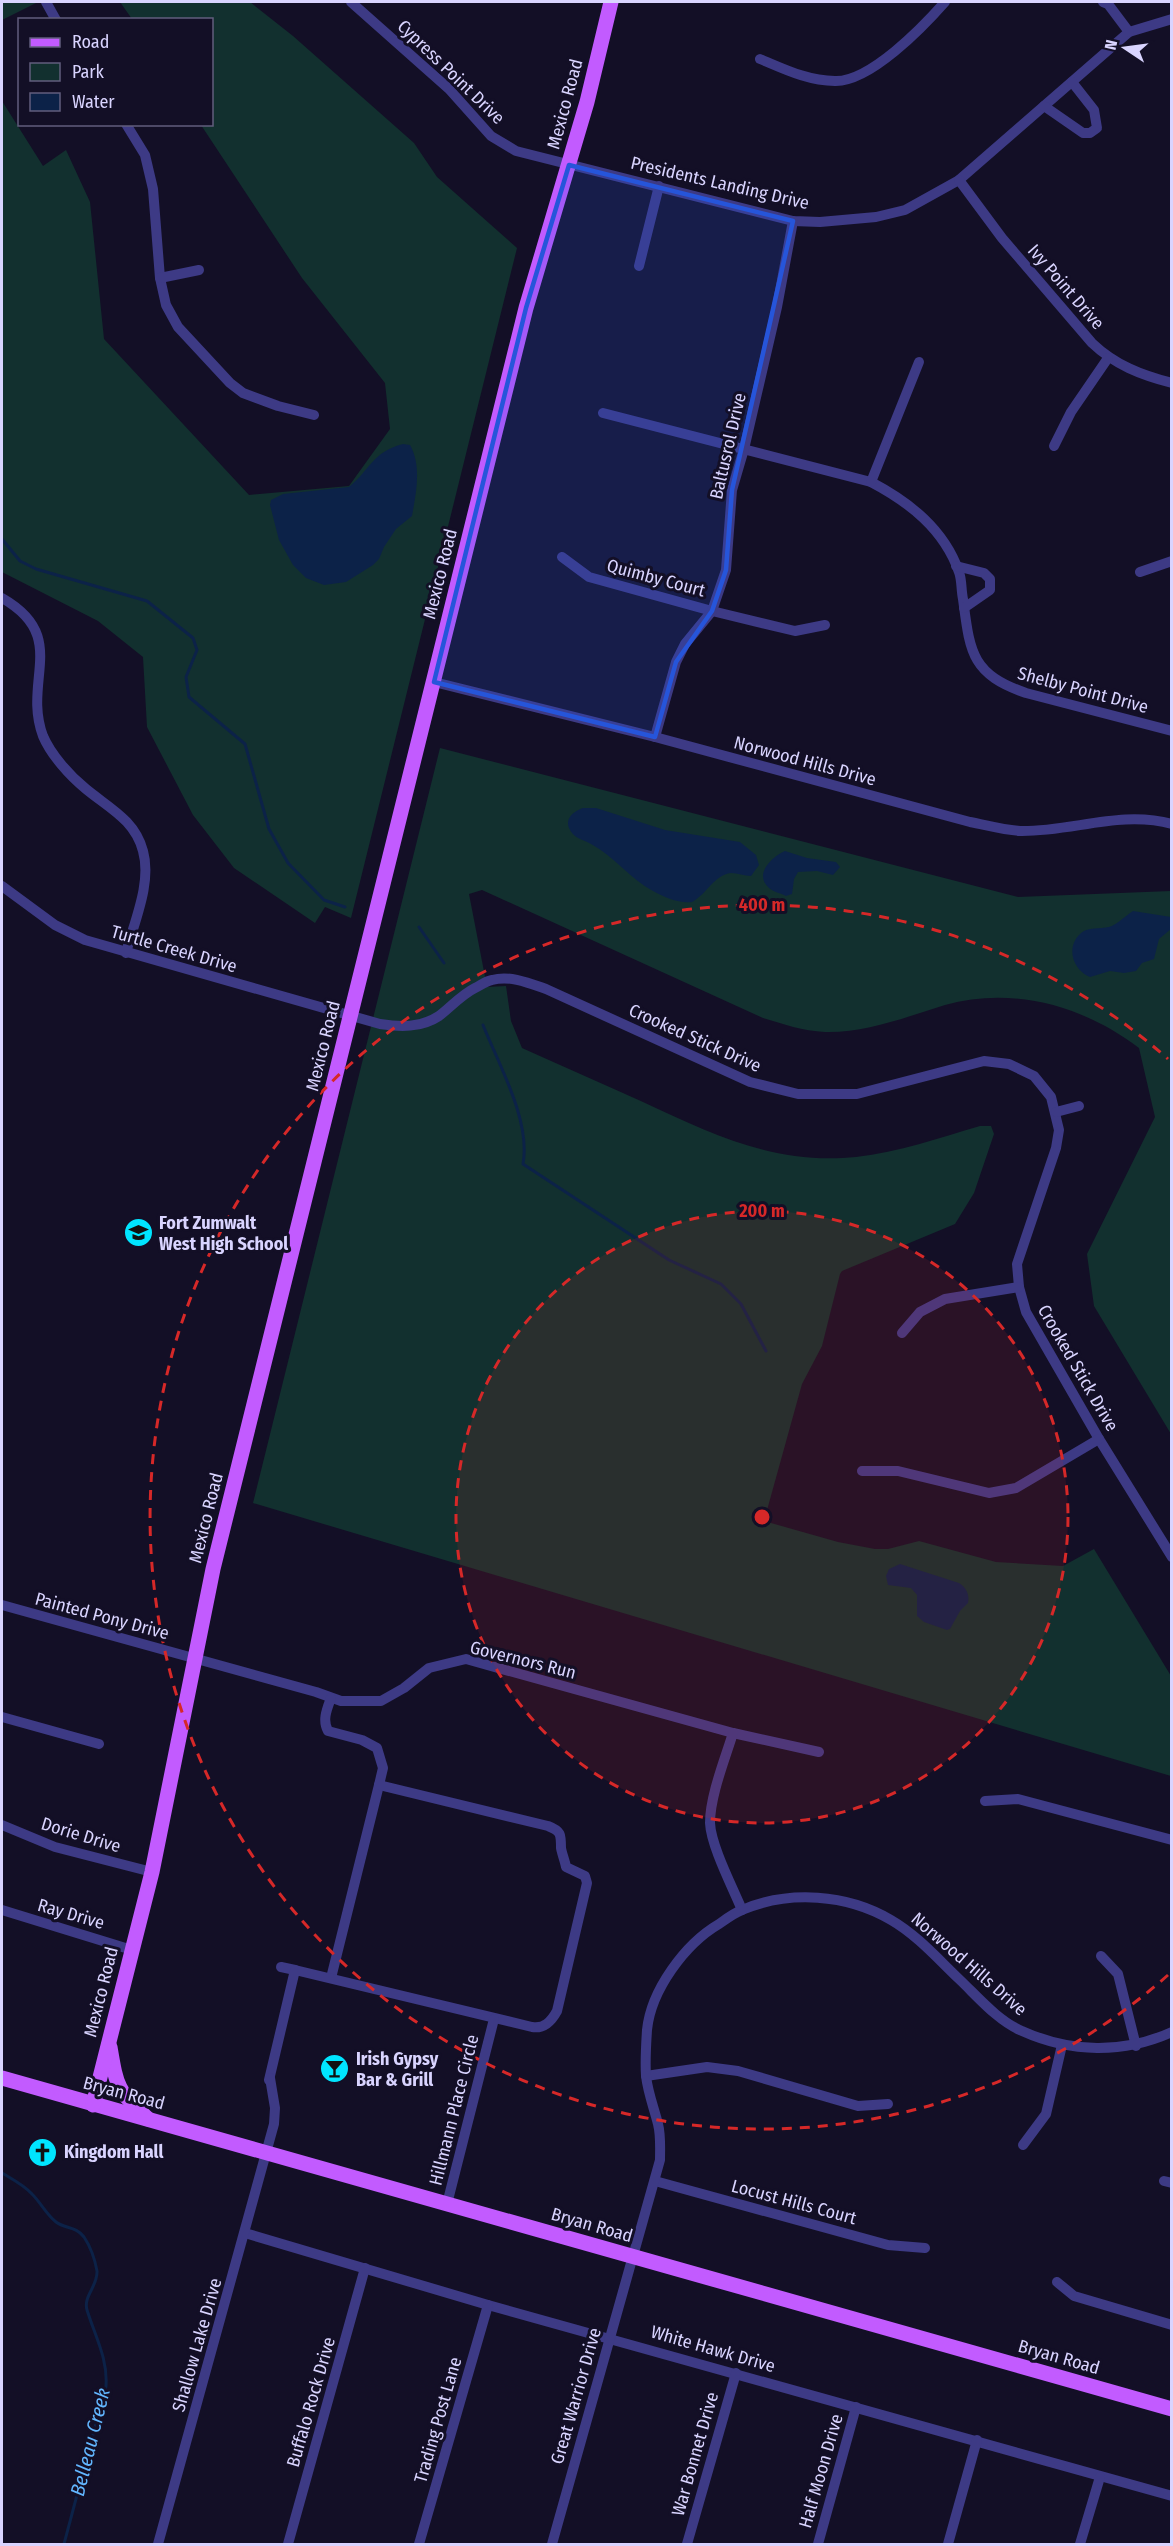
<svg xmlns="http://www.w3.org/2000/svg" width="1173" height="2546" font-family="'Fira Sans Condensed',sans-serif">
<rect width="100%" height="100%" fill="#130f26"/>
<g fill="#12302f">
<path d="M2 2H38L2 20Z"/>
<path d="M120 2H250L293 36 414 143 437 177 517 248 351 918 325 907 315 923 234 868 193 815 147 727 143 657 98 621 2 572V101L43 166 66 150 90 202 104 339 249 495 349 486 390 429 385 383 302 278 201 125 212 124V20L132 19Z"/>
<path d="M440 748 1018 897 1171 891V1434L1094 1306 1087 1254 1155 1117 1139 1048C1084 1006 1013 986 945 1005 906 1017 866 1033 825 1032 803 1031 783 1024 763 1018L482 890 469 894 487 987 506 986 511 1021 522 1048C562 1066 603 1084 643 1102 714 1135 775 1165 856 1157 899 1152 939 1138 980 1126H991L994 1134 974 1193 955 1224 842 1271 840 1274 822 1346 802 1384 764 1521 838 1542 875 1549H888L919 1541 996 1562 1063 1566 1094 1549 1171 1676V1776L253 1503Z"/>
</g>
<g fill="#0c2248">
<path d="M403 444 410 445C422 466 416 493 412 516L396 529 384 547 379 559 373 565 346 582 324 585 306 578 293 565 279 540 270 505 271 500 283 494 349 487C370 470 372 452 403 444Z"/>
<path d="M583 808H596L665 830 740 842 756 855 759 865 751 876C744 876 738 873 731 873 714 875 707 894 692 902 680 904 664 897 653 891 630 879 614 856 591 844 582 839 573 838 569 828 565 817 575 811 583 808Z"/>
<path d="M785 851 807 858 836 862 840 867 833 875 817 871 798 872 794 879 792 894 786 896C781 893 773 892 769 888 753 874 773 856 785 851Z"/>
<path d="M1133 911 1171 917V929L1159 939 1154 959 1142 963 1136 971 1124 973 1110 971 1090 977C1073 970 1065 947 1081 933 1088 927 1100 929 1109 927 1118 924 1125 916 1133 911Z"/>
<path d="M900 1564 959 1583C966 1587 970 1595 968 1603L960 1611 950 1629 947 1630 924 1622 917 1616V1595L911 1588 888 1585 886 1576 889 1569Z"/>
</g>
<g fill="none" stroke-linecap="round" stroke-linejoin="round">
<g stroke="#0c2248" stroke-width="3">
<path d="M2 539 20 561 36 569 147 601 193 638 197 650 186 677 189 697 245 744 269 829 288 863 324 900 345 907"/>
<path d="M419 927 444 963"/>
<path d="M483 1025C499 1065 531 1121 523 1164L669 1260 721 1284 741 1304 766 1351"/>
<path d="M2 2173C12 2179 24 2185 32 2194 41 2203 46 2214 56 2222 65 2229 76 2226 84 2237 90 2246 95 2260 97 2271 98 2286 83 2296 87 2310 95 2336 108 2359 106 2386L64 2544"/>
</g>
<g stroke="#3d3a85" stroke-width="10">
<path d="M46 2 56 20"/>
<path d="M351 2 449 89 491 136 516 151 793 221 820 222 876 217 905 210 959 180 1129 32 1172 19"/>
<path d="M1103 2 1108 4 1129 32"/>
<path d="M760 59C784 69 808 81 835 81 870 82 923 27 945 2"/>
<path d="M1044 106 1083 133H1090L1097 128 1094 110 1072 82"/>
<path d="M126 124 145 155 153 189 160 278 166 305 178 327 230 383 243 393 278 406 314 415"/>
<path d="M959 180 1002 238 1092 343C1115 365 1141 375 1172 383"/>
<path d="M639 266 659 186"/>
<path d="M160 278 199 270"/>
<path d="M603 413 871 482C909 502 944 529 959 572 962 580 961 590 963 599 970 652 971 674 1026 693L1172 731"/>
<path d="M1054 446 1071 412 1108 358"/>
<path d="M871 482 919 362"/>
<path d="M562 557 589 577 712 611 795 631 825 625"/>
<path d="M956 566 984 573 990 579V590L964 608"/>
<path d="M1140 572 1172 561"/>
<path d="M2 598C70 637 22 680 43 736 51 755 70 776 86 789 109 808 135 820 143 851 152 883 134 922 126 953"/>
<path d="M434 682 655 737 970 822C986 825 1004 830 1020 831 1072 832 1120 810 1172 824"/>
<path d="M655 737 676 662 685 644 712 611 726 570 732 490 744 449 777 307 793 221"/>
<path d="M2 886 55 925 85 940 380 1024C400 1027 421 1028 439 1016 451 1007 461 995 475 988 481 985 486 981 492 980 510 975 529 983 546 989L750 1082 798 1094H857L984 1061 1009 1064 1034 1076 1051 1097 1059 1130 1056 1148 1017 1264 1019 1287 1026 1312 1099 1439 1172 1557"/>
<path d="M1056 1112 1079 1106"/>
<path d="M902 1333 920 1312 945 1299 1019 1287"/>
<path d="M862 1471H898L989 1493 1016 1488 1099 1439"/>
<path d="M2 1605 316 1692 341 1701H381L404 1688 429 1668 466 1659 733 1733 819 1752"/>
<path d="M2 1717 99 1744"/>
<path d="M733 1733C725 1759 710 1796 710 1823 711 1846 733 1888 742 1910"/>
<path d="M985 1801 1018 1799 1172 1840"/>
<path d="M2 1825 55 1847 152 1872"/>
<path d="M2 1910 132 1950"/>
<path d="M1101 1956 1118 1974 1136 2046"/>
<path d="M281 1967 295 1970"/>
<path d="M331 1978 379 1785"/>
<path d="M646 2076 707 2067 738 2071 858 2106 888 2104"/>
<path d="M269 2080 295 1970 532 2027C544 2029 551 2022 557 2011L587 1883 585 1876 566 1867C565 1861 562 1854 561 1848 561 1834 561 1831 548 1826L379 1785 383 1768 377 1748 362 1740 328 1731C322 1720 327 1709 331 1698"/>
<path d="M1023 2145 1046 2114 1062 2045"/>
<path d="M655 2181 888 2245 925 2248"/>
<path d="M1164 2181 1172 2183"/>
<path d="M447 2204 494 2019"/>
<path d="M245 2233 488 2305 1172 2496"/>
<path d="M1057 2282 1074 2296 1172 2325"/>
<path d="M158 2544 274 2124 275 2108 270 2078"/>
<path d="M288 2544 365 2268"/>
<path d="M419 2544 488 2305"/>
<path d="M552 2544 660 2160C660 2148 661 2136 658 2124 654 2108 648 2093 646 2076 645 2061 646 2045 647 2030 651 1990 685 1944 719 1924 726 1919 734 1913 742 1910 789 1890 847 1894 891 1920 917 1935 938 1959 959 1979 978 1997 998 2021 1022 2031 1071 2053 1123 2054 1172 2032"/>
<path d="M687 2544 736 2373"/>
<path d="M818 2544 856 2407"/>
<path d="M948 2544 977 2440"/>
<path d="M1080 2544 1100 2477"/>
</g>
<g stroke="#c25bff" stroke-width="15">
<path d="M110 2047C117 2089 117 2089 148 2119"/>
<path d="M2 2078 1172 2409"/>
<path d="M93 2105 152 1872 213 1569 526 308 587 102 611 2"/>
</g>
</g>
<path fill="#2655da" fill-opacity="0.2" stroke="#2655da" stroke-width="4.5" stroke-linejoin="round" d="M569 165 793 221 732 490 726 570 712 611 676 662 655 737 434 682 526 308Z"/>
<circle cx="762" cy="1517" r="306" fill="#d62828" fill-opacity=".12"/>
<g fill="none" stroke="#d62828" stroke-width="3" stroke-dasharray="10 8">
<circle cx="762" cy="1517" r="306"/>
<path d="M1168 1975A612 612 0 1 1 1168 1059"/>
</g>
<defs>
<symbol id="school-disc" viewBox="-11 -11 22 22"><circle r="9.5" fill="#00e5ff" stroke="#130f26"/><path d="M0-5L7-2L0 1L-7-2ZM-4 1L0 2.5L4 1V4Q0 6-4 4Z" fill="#111"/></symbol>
<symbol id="bar-disc" viewBox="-11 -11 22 22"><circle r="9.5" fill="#00e5ff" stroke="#130f26"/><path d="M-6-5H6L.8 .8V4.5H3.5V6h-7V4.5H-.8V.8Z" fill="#111"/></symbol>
<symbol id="church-disc" viewBox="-11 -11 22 22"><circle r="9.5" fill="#00e5ff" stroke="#130f26"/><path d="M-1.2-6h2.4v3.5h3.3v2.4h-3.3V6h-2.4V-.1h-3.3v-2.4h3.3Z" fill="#111"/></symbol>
</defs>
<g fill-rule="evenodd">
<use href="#school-disc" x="122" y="1216" width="33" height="33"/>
<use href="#bar-disc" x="318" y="2052" width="33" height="33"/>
<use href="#church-disc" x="26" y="2136" width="33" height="33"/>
</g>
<g text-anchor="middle" stroke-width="6" stroke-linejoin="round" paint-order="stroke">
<g font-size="18" fill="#d9d4ff" stroke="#130f26">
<text transform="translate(451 72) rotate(44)" y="6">Cypress Point Drive</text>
<text transform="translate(565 104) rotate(-75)" y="6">Mexico Road</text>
<text transform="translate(720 183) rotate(13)" y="6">Presidents Landing Drive</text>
<text transform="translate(1066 287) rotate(49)" y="6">Ivy Point Drive</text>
<text transform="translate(728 446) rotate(-77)" y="6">Baltusrol Drive</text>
<text transform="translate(440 574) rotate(-76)" y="6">Mexico Road</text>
<text transform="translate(656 578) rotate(15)" y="6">Quimby Court</text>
<text transform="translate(1083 690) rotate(15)" y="6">Shelby Point Drive</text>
<text transform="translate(805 761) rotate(15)" y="6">Norwood Hills Drive</text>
<text transform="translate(174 949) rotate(16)" y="6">Turtle Creek Drive</text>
<text transform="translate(695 1038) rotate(24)" y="6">Crooked Stick Drive</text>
<text transform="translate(323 1046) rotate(-76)" y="6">Mexico Road</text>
<text transform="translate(1078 1368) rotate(60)" y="6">Crooked Stick Drive</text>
<text transform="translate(206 1518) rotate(-76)" y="6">Mexico Road</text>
<text transform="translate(102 1616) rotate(15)" y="6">Painted Pony Drive</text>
<text transform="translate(523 1660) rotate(14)" y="6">Governors Run</text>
<text transform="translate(81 1835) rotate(17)" y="6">Dorie Drive</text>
<text transform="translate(71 1914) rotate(16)" y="6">Ray Drive</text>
<text transform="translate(969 1964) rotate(41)" y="6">Norwood Hills Drive</text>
<text transform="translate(101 1992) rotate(-76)" y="6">Mexico Road</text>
<text transform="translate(124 2093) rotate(15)" y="6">Bryan Road</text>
<text transform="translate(454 2110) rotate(-76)" y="6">Hillmann Place Circle</text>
<text transform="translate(794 2202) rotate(15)" y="6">Locust Hills Court</text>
<text transform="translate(592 2225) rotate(16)" y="6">Bryan Road</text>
<text transform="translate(197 2345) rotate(-74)" y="6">Shallow Lake Drive</text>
<text transform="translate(713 2349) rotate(16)" y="6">White Hawk Drive</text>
<text transform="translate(1059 2357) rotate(16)" y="6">Bryan Road</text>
<text transform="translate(576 2396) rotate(-74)" y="6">Great Warrior Drive</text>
<text transform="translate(311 2402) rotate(-74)" y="6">Buffalo Rock Drive</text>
<text transform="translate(438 2420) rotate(-74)" y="6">Trading Post Lane</text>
<text transform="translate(695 2454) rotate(-74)" y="6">War Bonnet Drive</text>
<text transform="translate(821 2471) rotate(-74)" y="6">Half Moon Drive</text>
</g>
<g font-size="18" font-weight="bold" fill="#d9d4ff" stroke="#130f26" text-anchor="start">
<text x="159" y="1229">Fort Zumwalt<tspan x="159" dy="21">West High School</tspan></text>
<text x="356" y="2065">Irish Gypsy<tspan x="356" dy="21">Bar &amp; Grill</tspan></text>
<text x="64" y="2158">Kingdom Hall</text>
</g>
<g font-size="20" font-style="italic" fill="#62b6ff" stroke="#130f26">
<text transform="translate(90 2442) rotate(-76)" y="7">Belleau Creek</text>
</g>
</g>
<circle cx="762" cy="1517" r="9" fill="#d62828" stroke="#130f26" stroke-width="3"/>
<g font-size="18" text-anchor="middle" font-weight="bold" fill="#d62828" stroke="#130f26" stroke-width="6" stroke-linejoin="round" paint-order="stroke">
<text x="762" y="911">400 m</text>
<text x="762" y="1217">200 m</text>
</g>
<rect width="1173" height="2546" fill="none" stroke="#d9d4ff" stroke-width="6"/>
<rect x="18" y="18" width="195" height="108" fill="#130f26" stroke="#625e7d" stroke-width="1.5"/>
<rect x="30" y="38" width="30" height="9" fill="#c25bff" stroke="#625e7d" stroke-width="1.5"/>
<text x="72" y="48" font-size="18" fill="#d9d4ff">Road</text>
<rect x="30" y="63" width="30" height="18" fill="#12302f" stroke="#625e7d" stroke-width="1.5"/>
<text x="72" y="78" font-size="18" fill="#d9d4ff">Park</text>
<rect x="30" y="93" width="30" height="18" fill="#0c2248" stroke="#625e7d" stroke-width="1.5"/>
<text x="72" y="108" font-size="18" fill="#d9d4ff">Water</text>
<g transform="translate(1125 48) rotate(283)" stroke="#130f26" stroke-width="4.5" paint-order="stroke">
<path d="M0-4.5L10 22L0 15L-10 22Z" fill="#d9d4ff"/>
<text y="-9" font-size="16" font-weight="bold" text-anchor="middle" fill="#d9d4ff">N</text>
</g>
</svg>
